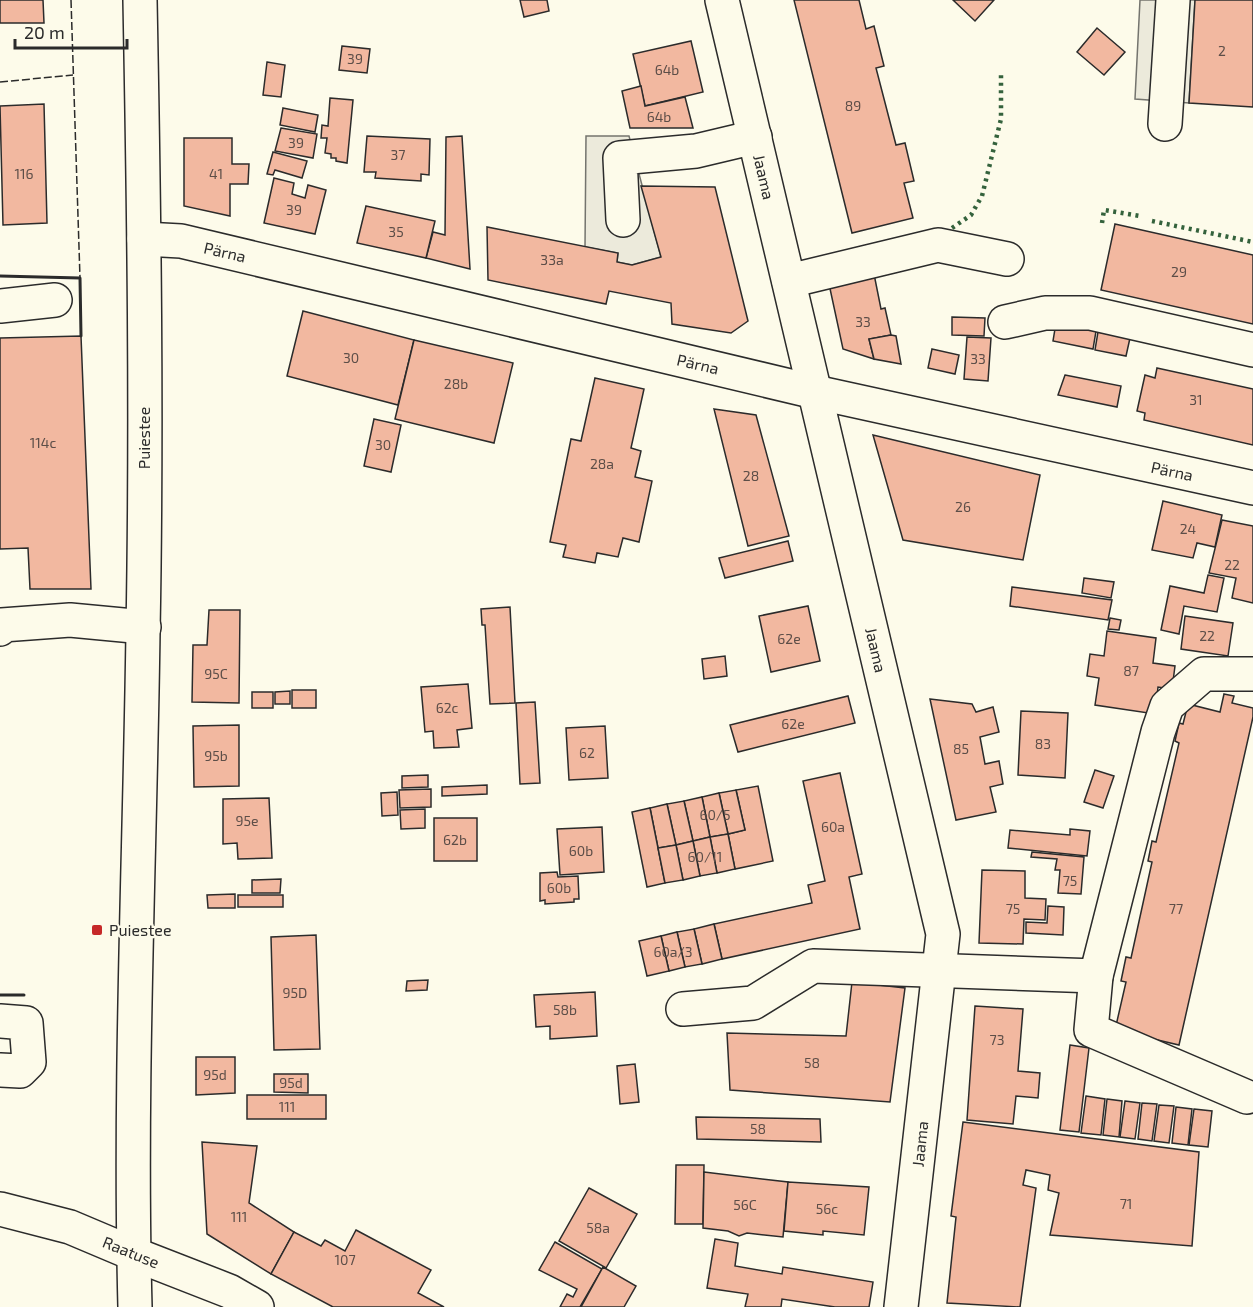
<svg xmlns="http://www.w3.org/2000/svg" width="1253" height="1307" font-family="'Exo 2',sans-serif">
<rect width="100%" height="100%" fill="#fdfbea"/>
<g fill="#eceadb" stroke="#74746e" stroke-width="1.5">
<path d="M1140 0H1195L1189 103 1135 99Z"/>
<path d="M586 136H629L661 257 632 265 617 262 618 253 585 247Z"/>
</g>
<g fill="#f2b8a0" stroke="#2b2b2b" stroke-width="1.5">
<path d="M0 0H43L44 23H0Z"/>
<path d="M520 0H547L549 11 524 17Z"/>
<path d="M794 0H859L866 29 874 26 884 66 876 68 896 145 905 143 914 181 904 183 913 218 852 233Z"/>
<path d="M953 0H994L975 21Z"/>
<path d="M1195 0H1253V107L1189 103Z"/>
<path d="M1097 28 1125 52 1104 75 1077 52Z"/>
<path d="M691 41 703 92 645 106 633 54Z"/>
<path d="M342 46 370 49 367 73 339 70Z"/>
<path d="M267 62 285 65 281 97 263 95Z"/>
<path d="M641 86 645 106 685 97 693 128H630L622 91Z"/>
<path d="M330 98 353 100 347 163 336 161V158H331V154L325 153 327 138H321L322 125 328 126Z"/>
<path d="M44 104 47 223 3 225 0 106Z"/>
<path d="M283 108 318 115 315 132 280 125Z"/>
<path d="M281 128 317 134 313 158 275 151Z"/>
<path d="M367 136 430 139 429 175 421 174V181L375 178 376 172H364Z"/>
<path d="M462 136 470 269 426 258 433 232 445 235 446 137Z"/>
<path d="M184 138H232V164H249L248 184H230V216L184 206Z"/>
<path d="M273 152 307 161 302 178 275 170 273 175 267 174Z"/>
<path d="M274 178 294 183 292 194 305 198 308 185 326 190 315 234 264 223Z"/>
<path d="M641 186 715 187 748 321 731 333 672 324 671 303 609 291 606 304 488 280 487 227 618 253 617 262 632 265 661 257Z"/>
<path d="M366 206 435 221 426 258 357 243Z"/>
<path d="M1115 224 1253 255V324L1101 290Z"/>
<path d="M874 274 881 309 885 308 891 335 869 339 874 359 843 349 829 284Z"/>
<path d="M303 311 414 340 398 405 287 376Z"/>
<path d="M952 317 985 318 984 336 952 335Z"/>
<path d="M1056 323 1096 331 1093 349 1053 341Z"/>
<path d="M1098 332 1130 338 1126 356 1095 350Z"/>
<path d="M891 335 896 336 901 364 874 359 869 339Z"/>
<path d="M81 336 91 589H30L28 548 0 549V338Z"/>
<path d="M967 337 991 338 988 381 964 379Z"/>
<path d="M414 340 513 363 494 443 395 419Z"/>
<path d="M932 349 959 355 955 374 928 368Z"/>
<path d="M1157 368 1253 389V445L1144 420 1145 413 1137 411 1145 375 1155 378Z"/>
<path d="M1065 375 1121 386 1117 407 1058 395Z"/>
<path d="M595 378 644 389 631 448 641 451 635 477 652 481 639 542 623 538 618 557 597 553 595 563 563 557 566 545 550 542 571 439 581 441Z"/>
<path d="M714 409 756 415 789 536 748 546Z"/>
<path d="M374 419 401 425 391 472 364 466Z"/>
<path d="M873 435 1040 475 1023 560 903 540Z"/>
<path d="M1163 501 1222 515 1215 547 1197 543 1193 558 1152 550Z"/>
<path d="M1222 520 1253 526V603L1232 598 1236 578 1209 573Z"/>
<path d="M788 541 793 561 725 578 719 558Z"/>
<path d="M1208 575 1224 578 1217 612 1184 606 1179 634 1161 630 1170 586 1204 593Z"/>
<path d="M1084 578 1114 582 1111 598 1082 593Z"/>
<path d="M1012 587 1112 600 1108 620 1010 606Z"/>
<path d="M808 606 820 661 771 672 759 616Z"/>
<path d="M510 607 515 703 490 704 485 625H482L481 609Z"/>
<path d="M209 610H240L239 703 192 702 193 645H207Z"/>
<path d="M1185 616 1233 623 1228 656 1181 649Z"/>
<path d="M1110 618 1121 620 1119 630 1108 629Z"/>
<path d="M1107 631 1156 638 1153 663 1175 666 1172 689 1158 687 1155 714 1095 705 1099 678 1087 676 1090 654 1104 656Z"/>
<path d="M725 656 727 676 704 679 702 659Z"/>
<path d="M468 684 472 728 457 730 459 747 434 748 433 731 425 732 421 687Z"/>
<rect x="292" y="690" width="24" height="18"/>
<path d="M290 691V704H275V692Z"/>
<rect x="252" y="692" width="21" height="16"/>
<path d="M1224 694 1234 696 1232 703 1253 708V717L1179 1045 1115 1030 1126 982 1121 981 1126 957 1131 958 1152 862 1148 861 1152 841 1156 842 1179 743 1175 741 1179 723 1183 724 1188 704 1220 712Z"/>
<path d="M848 696 855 723 738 752 730 725Z"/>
<path d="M930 699 972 704 976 712 993 707 999 732 980 737 985 764 999 761 1003 784 990 787 996 812 956 820Z"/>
<path d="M535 702 540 783 520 784 516 703Z"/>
<path d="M1021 711 1068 713 1065 778 1018 775Z"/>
<path d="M239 725V786L194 787 193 726Z"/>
<path d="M605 726 608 778 569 780 566 728Z"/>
<path d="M1095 770 1114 776 1103 808 1084 802Z"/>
<path d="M840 773 862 874 849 877 860 929 722 959 714 924 812 903 808 885 825 881 803 781Z"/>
<path d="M428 775V787L402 788V776Z"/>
<path d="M487 785V794L442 796V787Z"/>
<path d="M758 786 773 861 735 869 728 834 745 830 736 790Z"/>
<path d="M431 789V807L400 808 399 790Z"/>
<path d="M736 790 745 830 728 834 719 793Z"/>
<path d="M397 792 398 815 382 816 381 793Z"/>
<path d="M719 793 728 834 710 837 702 797Z"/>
<path d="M702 797 710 837 693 841 684 801Z"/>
<path d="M269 798 272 858 238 859 237 843 223 844V799Z"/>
<path d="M684 801 693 841 676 845 667 804Z"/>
<path d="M667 804 676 845 658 848 650 808Z"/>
<path d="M650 808 665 883 647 887 632 812Z"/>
<path d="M425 809V828L401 829 400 810Z"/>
<rect x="434" y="818" width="43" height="43"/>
<path d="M602 827 604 872 560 875 557 829Z"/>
<path d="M1070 829 1090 831 1087 856 1008 848 1010 830 1070 835Z"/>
<path d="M728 834 735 869 717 873 710 837Z"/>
<path d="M710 837 717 873 700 876 693 841Z"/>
<path d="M693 841 700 876 683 880 676 845Z"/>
<path d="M676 845 683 880 665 883 658 848Z"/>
<path d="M1032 852 1084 857 1081 894 1058 893 1060 870H1055L1057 859 1031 857Z"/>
<path d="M982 870 1025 871V898L1046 899 1045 920 1024 919 1023 944 979 943Z"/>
<path d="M557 872 558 877 578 876 579 899H574V902L545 904V900L540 901V873Z"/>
<path d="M281 879 280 893H252V880Z"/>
<path d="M235 894V908H208L207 895Z"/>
<rect x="238" y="895" width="45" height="12"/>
<path d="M1048 906 1064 907 1063 935 1026 933V922L1047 923Z"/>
<path d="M714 924 722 959 702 964 694 929Z"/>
<path d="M694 929 702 964 685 967 677 932Z"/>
<path d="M677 932 685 967 669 971 661 936Z"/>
<path d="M316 935 320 1049 274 1050 271 937Z"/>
<path d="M661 936 669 971 647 976 639 941Z"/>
<path d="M428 980 427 990 406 991 407 981Z"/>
<path d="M852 982 905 988 890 1102 730 1090 727 1033 846 1036Z"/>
<path d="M595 992 597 1036 550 1039V1026L536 1027 534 995Z"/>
<path d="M975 1006 1023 1009 1018 1071 1040 1073 1038 1098 1016 1096 1013 1124 967 1120Z"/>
<path d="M1070 1045 1089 1048 1079 1132 1060 1130Z"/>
<path d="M196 1057H235V1093L196 1095Z"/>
<path d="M635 1064 639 1102 620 1104 617 1066Z"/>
<path d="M274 1074H308V1093L274 1092Z"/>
<rect x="247" y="1095" width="79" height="24"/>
<path d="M1086 1096 1105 1099 1101 1135 1081 1133Z"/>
<path d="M1107 1099 1122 1101 1119 1137 1103 1135Z"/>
<path d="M1125 1101 1140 1103 1135 1139 1120 1137Z"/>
<path d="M1142 1103 1157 1104 1152 1141 1138 1139Z"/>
<path d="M1159 1105 1174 1106 1169 1143 1154 1141Z"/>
<path d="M1176 1107 1192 1109 1188 1145 1172 1143Z"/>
<path d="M1194 1109 1212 1111 1208 1147 1189 1145Z"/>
<path d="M696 1117 820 1119 821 1142 697 1139Z"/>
<path d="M963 1122 1199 1152 1192 1246 1050 1235 1059 1193 1048 1190 1050 1175 1026 1170 1023 1185 1036 1188 1020 1307 947 1303 956 1217 951 1216Z"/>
<path d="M202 1142 257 1146 249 1203 294 1232 271 1274 207 1234Z"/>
<path d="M676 1165H704L703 1224H675Z"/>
<path d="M704 1172 788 1182 783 1237 747 1233 739 1236 728 1231 703 1228Z"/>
<path d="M788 1182 869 1187 864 1235 823 1231V1235L784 1231Z"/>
<path d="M589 1188 637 1214 606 1268 559 1241Z"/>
<path d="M356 1230 431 1270 418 1293 444 1307H333L271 1274 294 1232 321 1246 325 1240 345 1251Z"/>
<path d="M715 1239 738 1243 735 1266 782 1274 783 1267 873 1282 869 1307H835L782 1299 781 1307H745L748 1294 707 1288Z"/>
<path d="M555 1242 602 1269 580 1307H560L567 1294 573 1297 577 1289 539 1270Z"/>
<path d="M603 1267 636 1286 624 1307H581Z"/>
</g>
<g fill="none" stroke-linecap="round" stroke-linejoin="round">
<defs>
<g id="minor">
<path d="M722 0 943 934 901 1307"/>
<path d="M1165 124 1173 0"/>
<path d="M623 220 620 158 696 151 755 137"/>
<path d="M144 239 181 241 815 392 1253 488"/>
<path d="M789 281 938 245 1007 259"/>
<path d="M0 306 55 300"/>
<path d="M1005 322 1045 313H1090L1253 350"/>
<path d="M0 629 2 625 70 620 144 627"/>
<path d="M1096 976 1091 1030 1247 1097"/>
<path d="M683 1009 753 1003 813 966 1096 976 1158 732 1167 706 1204 674H1253"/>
<path d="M0 1021 26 1023 29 1062 20 1071 0 1070"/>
<path d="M0 1209 70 1227 134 1254"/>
</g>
<g id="major">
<path d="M134 1254 229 1291 257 1307"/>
<path d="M135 1307C129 1082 140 856 143 631 147 420 144 210 140 0"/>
</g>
</defs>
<use href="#minor" stroke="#2b2b2b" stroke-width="36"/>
<use href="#major" stroke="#2b2b2b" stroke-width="36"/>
<use href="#minor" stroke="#fdfbea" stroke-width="33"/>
<use href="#major" stroke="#fdfbea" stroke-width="33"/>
<g stroke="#34623c" stroke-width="4.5" stroke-dasharray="3 4.5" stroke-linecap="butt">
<path d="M1152 221 1253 242"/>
<path d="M1102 223 1104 210 1140 216"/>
<path d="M952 228 971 215 982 196 1001 119V71"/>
</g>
<g stroke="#2b2b2b" stroke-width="1.5" stroke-dasharray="8 3" stroke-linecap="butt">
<path d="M71 0 80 278"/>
<path d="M0 82 73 75"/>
</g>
<g stroke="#2b2b2b" stroke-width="3">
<path d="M0 276 80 278 81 336"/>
<path d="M0 995H24"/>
</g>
</g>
<rect fill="#c62828" stroke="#fdfbea" stroke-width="2" x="91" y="924" width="12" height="12" rx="3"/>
<g text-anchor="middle" stroke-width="4.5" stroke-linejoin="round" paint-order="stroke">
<g font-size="14" fill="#5d4e48">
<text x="1222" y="56">2</text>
<text x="355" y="64">39</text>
<text x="667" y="75">64b</text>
<text x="853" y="111">89</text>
<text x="659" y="122">64b</text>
<text x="296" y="148">39</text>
<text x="398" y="160">37</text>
<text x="24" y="179">116</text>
<text x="216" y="179">41</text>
<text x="294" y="215">39</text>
<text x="396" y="237">35</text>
<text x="552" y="265">33a</text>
<text x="1179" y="277">29</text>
<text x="863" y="327">33</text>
<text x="351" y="363">30</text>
<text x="978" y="364">33</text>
<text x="456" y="389">28b</text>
<text x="1196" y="405">31</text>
<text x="43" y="448">114c</text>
<text x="383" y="450">30</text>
<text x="602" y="469">28a</text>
<text x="751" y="481">28</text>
<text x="963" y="512">26</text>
<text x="1188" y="534">24</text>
<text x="1232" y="570">22</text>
<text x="1207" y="641">22</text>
<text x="789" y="644">62e</text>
<text x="1131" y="676">87</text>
<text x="216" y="679">95C</text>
<text x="447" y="713">62c</text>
<text x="793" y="729">62e</text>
<text x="1043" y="749">83</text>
<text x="961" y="754">85</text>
<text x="587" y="758">62</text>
<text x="216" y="761">95b</text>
<text x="715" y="820">60/5</text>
<text x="247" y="826">95e</text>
<text x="833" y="832">60a</text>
<text x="455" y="845">62b</text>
<text x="581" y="856">60b</text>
<text x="705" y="862">60/11</text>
<text x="1070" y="886">75</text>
<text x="559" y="893">60b</text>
<text x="1013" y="914">75</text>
<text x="1176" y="914">77</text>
<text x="673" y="957">60a/3</text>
<text x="295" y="998">95D</text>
<text x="565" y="1015">58b</text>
<text x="997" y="1045">73</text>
<text x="812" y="1068">58</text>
<text x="215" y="1080">95d</text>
<text x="291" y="1088">95d</text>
<text x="287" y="1112">111</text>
<text x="758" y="1134">58</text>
<text x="1126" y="1209">71</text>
<text x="745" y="1210">56C</text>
<text x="827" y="1214">56c</text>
<text x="239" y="1222">111</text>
<text x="598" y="1233">58a</text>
<text x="345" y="1265">107</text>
</g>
<g font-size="16" fill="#2b2b2b" stroke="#fdfbea">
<text transform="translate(764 177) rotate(77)" y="6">Jaama</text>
<text transform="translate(225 252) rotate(13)" y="6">Pärna</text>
<text transform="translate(698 364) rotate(13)" y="6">Pärna</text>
<text transform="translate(144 438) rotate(-90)" y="6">Puiestee</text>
<text transform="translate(1172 471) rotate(12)" y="6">Pärna</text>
<text transform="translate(876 650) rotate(77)" y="6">Jaama</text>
<text transform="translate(920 1144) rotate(-84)" y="6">Jaama</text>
<text transform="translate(131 1252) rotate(22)" y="6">Raatuse</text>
</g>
<g font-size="16" fill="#2b2b2b" stroke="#fdfbea" text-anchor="start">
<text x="109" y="936">Puiestee</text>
</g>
</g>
<path d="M15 39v9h112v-9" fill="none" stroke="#2b2b2b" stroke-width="3"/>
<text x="24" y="39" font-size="18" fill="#2b2b2b" stroke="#fdfbea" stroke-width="4.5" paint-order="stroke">20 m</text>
</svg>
